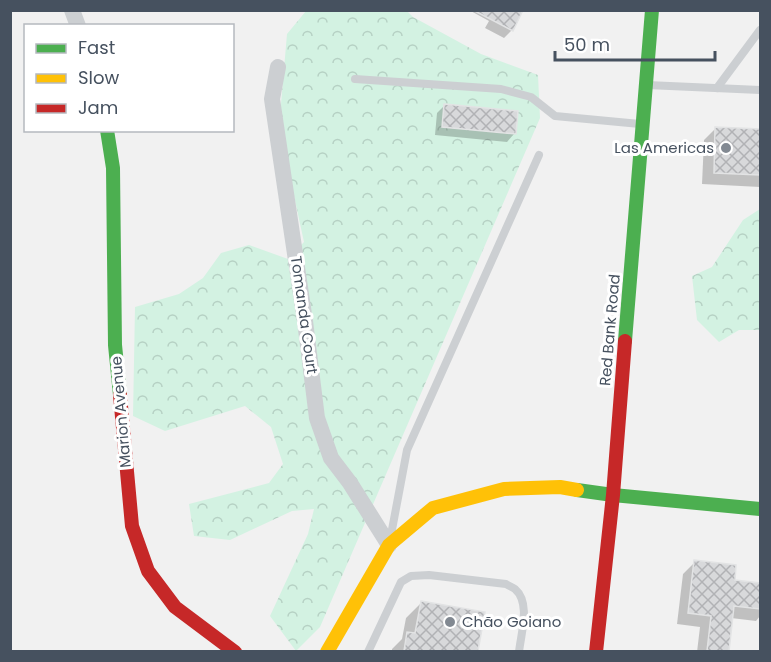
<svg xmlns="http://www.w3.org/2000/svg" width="771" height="662" font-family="Poppins,sans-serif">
<defs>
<pattern id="forest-crowns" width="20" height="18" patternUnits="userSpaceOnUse" patternTransform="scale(1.5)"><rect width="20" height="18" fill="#d3f2e2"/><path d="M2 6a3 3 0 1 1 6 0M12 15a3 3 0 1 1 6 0" fill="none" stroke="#b6d1c4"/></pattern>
<pattern id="building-cross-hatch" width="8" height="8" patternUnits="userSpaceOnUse" patternTransform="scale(1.5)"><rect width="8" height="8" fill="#d8d9db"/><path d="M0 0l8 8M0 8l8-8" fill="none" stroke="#b1b2b5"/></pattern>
</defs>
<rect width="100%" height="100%" fill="#f1f1f1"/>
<g fill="url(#forest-crowns)">
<path d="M306 11H407L413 17 481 54 538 75 540 118 320 627 296 651 270 616 308 534 314 509 292 511 230 540 194 536 189 504 269 483 283 464 271 427 245 406 165 431 133 416 135 307 179 294 203 278 221 253 249 245 288 259 304 242 279 127 287 34Z"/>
<path d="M760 209V330H739L719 342 697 320 692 276 712 267 743 220Z"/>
</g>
<g fill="#0003">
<path d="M469 10H521L512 30 504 38 485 28 489 21Z"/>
<path d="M445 105 514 134 507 142 435 135 437 113Z"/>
<path d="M716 128 760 131V187L702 184 704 140Z"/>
<path d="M695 562 733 581 760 585V616L756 621 731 618 728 652H697L700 627 677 624 683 574Z"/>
<path d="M421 603 483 613 476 652H392V649L402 639 406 618Z"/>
</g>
<g fill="url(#building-cross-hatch)" stroke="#e2e3e4" stroke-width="1.5">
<path d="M473 10H523L513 31Z"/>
<path d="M444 104 518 111 516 134 442 127Z"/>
<path d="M715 127 760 129V175L714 173Z"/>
<path d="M694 560 736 565 735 580 760 583V609L734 606 729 651H707L711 616 688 613Z"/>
<path d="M421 601 485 612 478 651H404L407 632 415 633Z"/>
</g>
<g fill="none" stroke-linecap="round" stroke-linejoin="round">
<g stroke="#cccfd2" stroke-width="8">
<path d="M355 79 501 89 531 97 555 116 640 124"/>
<path d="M647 85 760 90"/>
<path d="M717 88 760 30"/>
<path d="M391 535 407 450 539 155"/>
<path d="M368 652 401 582 411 576 429 575 506 584C509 586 512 587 515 589 531 603 521 633 519 652"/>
</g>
<g stroke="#cccfd2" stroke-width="16">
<path d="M72 10 78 26"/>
<path d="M278 67 272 99 305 321 317 418 331 458 350 483 389 545"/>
</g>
<g stroke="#4caf50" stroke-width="14">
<path d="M107 130 113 168 115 345 120 395"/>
<path d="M625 341 652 10"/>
<path d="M577 490 613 495 760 509"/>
</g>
<path stroke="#ffc107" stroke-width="14" d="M327 652 389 545 433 508 504 489 560 487 577 490"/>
<g stroke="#c62828" stroke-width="14">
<path d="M120 395 132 526 148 571 175 607 235 652"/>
<path d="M596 652 613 495 625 341"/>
</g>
</g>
<g fill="#828992" stroke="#fff" stroke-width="2">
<circle cx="726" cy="148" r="6"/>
<circle cx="450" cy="622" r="6"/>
</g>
<g text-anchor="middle" stroke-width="6" stroke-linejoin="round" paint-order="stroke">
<g font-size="15" fill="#46515f" stroke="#fff" text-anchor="end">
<text x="714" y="153">Las Americas</text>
<text x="462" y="627" text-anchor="start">Chão Goiano</text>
</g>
<g font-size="15" fill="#46515f" stroke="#fff">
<text transform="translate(304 315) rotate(82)" y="5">Tomanda Court</text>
<text transform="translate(610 330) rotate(-85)" y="5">Red Bank Road</text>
<text transform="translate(121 412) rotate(-95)" y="5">Marion Avenue</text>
</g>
</g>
<rect width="771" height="662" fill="none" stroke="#46515f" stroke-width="24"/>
<rect x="24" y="24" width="210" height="108" fill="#ffffff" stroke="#b5b9bf" stroke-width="1.5"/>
<rect x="36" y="44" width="30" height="9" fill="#4caf50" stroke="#b5b9bf" stroke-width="1.5"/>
<text x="78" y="54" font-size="18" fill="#46515f">Fast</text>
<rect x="36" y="74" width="30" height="9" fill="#ffc107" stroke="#b5b9bf" stroke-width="1.5"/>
<text x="78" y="84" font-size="18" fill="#46515f">Slow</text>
<rect x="36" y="104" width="30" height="9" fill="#c62828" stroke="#b5b9bf" stroke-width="1.5"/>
<text x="78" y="114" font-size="18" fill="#46515f">Jam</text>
<path d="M555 51v9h160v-9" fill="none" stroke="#46515f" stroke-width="3"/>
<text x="564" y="51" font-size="18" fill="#46515f" stroke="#ffffff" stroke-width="4.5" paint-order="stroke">50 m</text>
</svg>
